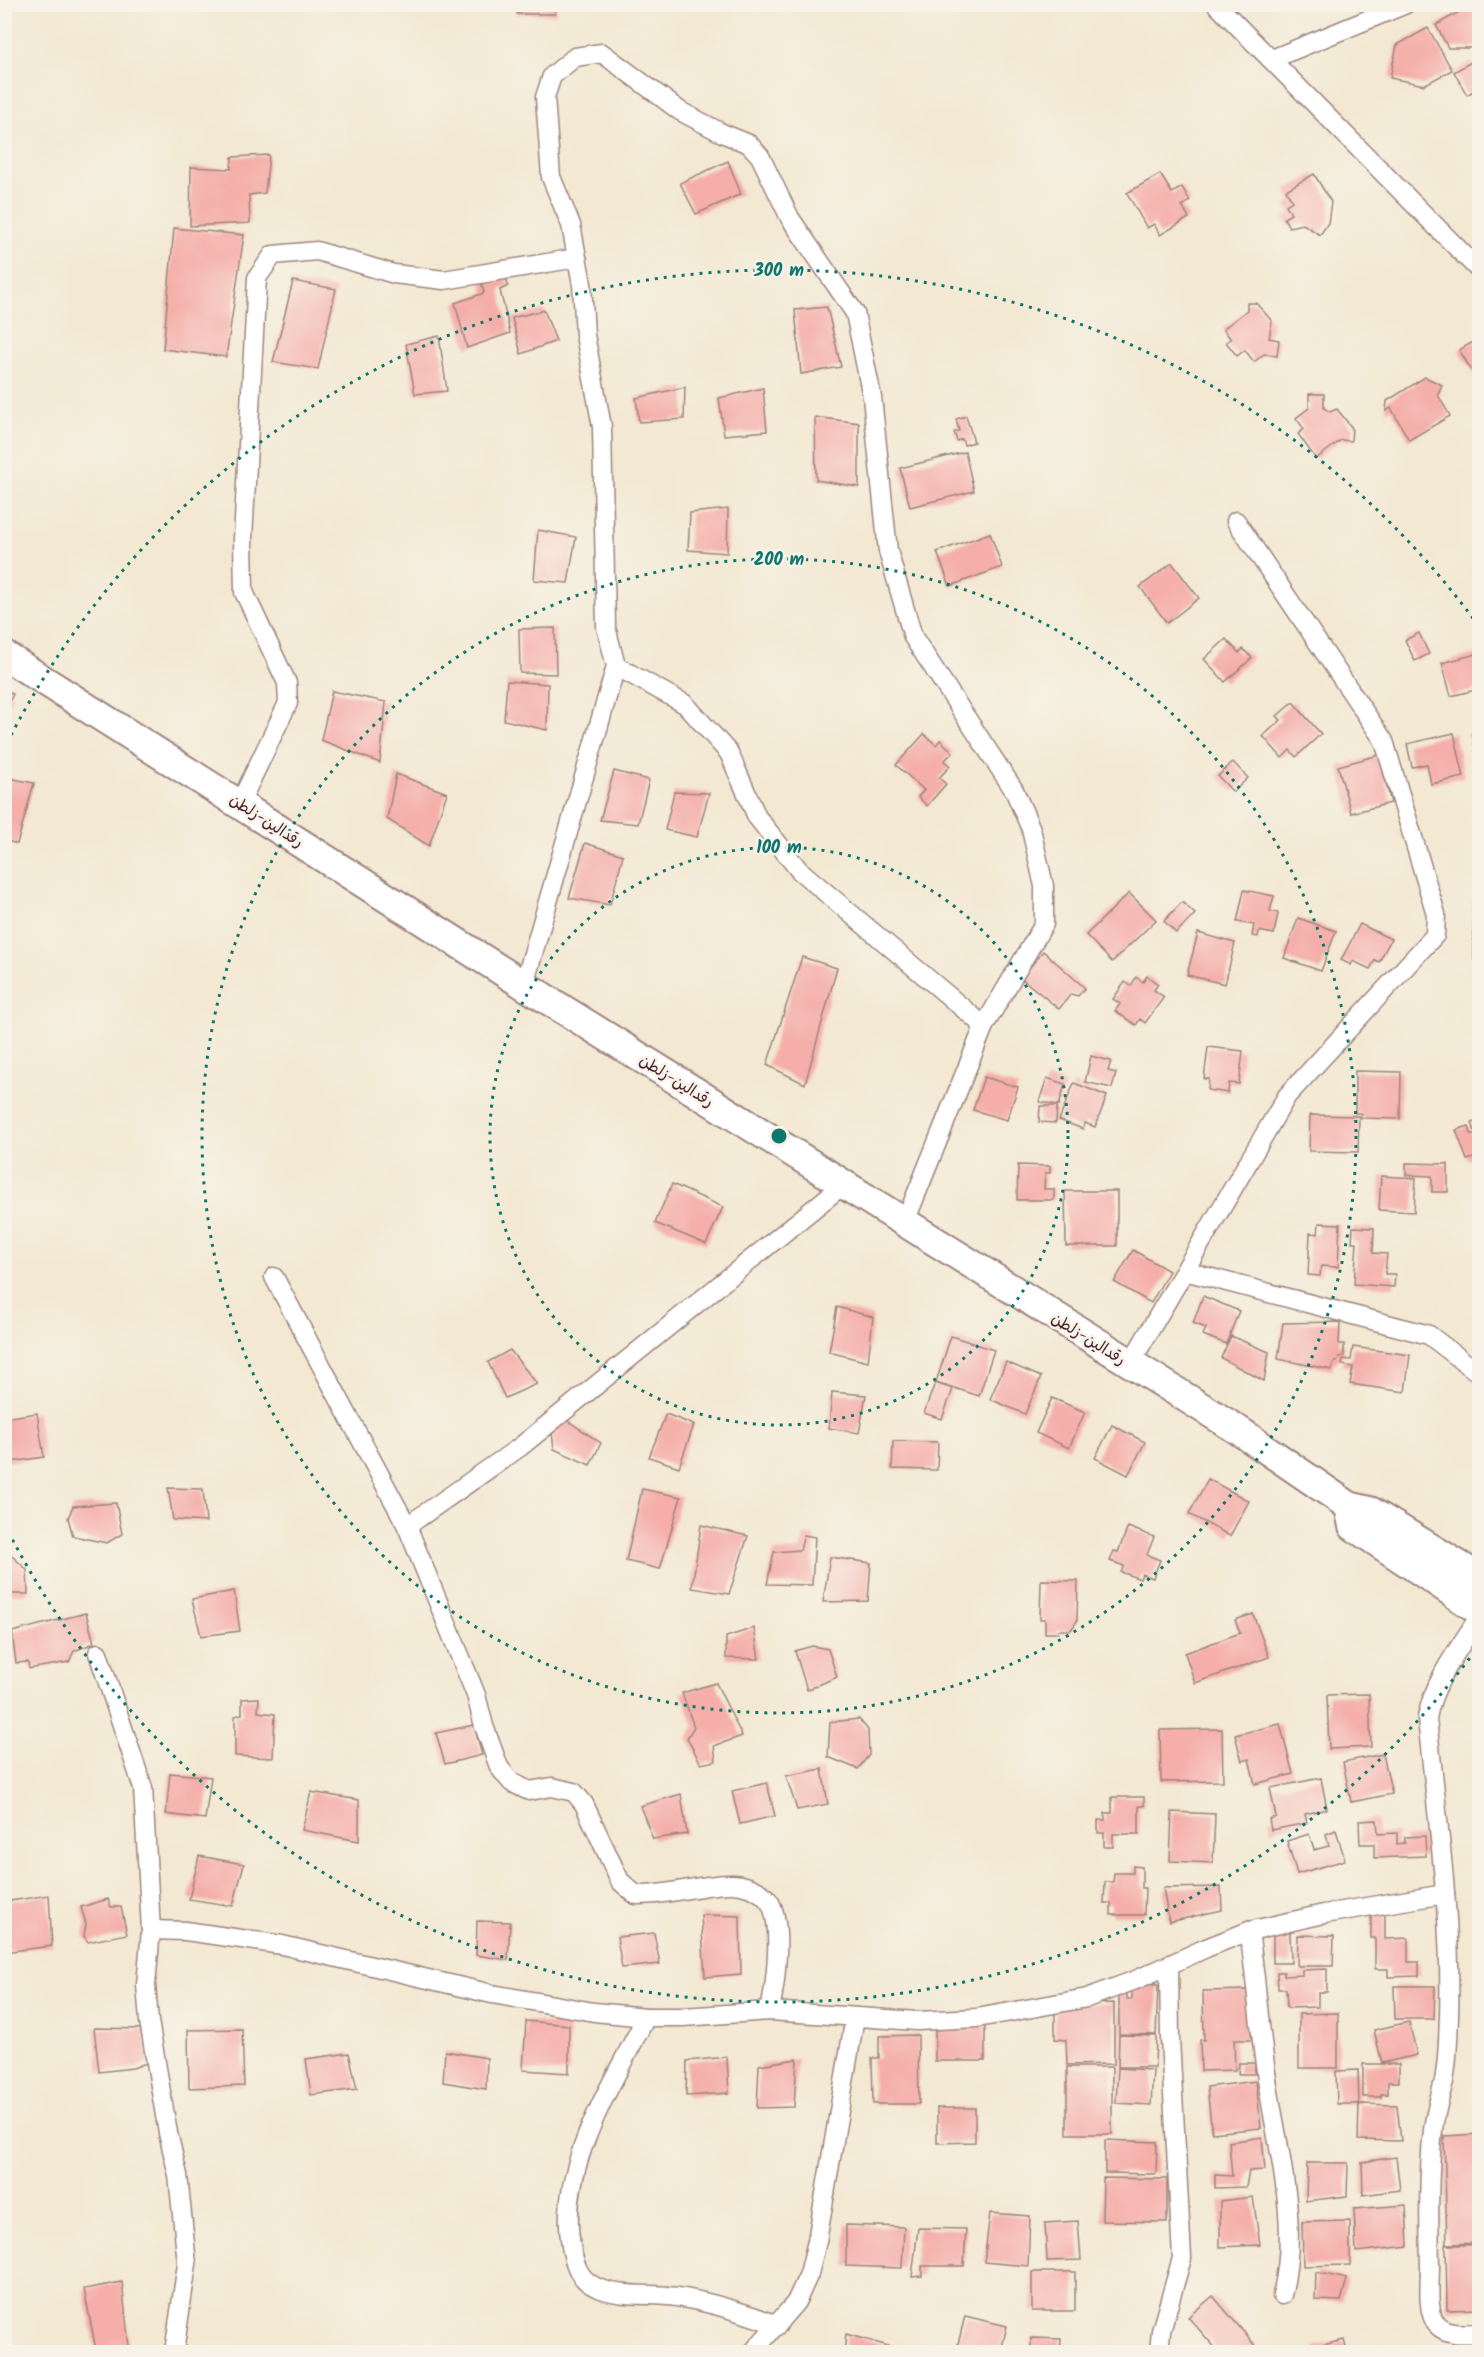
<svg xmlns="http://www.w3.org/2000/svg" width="1484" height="2357" font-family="Kalam,'Playpen Sans Arabic',sans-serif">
<rect width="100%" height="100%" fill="#f7f3e8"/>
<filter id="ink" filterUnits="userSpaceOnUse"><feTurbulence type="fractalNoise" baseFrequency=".0167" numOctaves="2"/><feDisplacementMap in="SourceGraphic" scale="12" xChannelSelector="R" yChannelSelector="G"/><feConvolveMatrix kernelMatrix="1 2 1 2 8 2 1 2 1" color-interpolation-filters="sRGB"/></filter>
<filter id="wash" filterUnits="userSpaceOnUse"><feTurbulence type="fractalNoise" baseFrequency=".008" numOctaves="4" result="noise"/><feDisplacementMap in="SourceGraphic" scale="24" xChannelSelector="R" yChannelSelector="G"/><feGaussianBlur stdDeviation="1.35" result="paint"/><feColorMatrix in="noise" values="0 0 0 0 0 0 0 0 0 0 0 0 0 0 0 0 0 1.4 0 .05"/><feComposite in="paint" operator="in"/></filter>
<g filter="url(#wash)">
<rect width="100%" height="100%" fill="#f3e8d2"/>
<g id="blocks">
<g fill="#f5aea9">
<path d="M517 4H555L556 14H517Z"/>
<path d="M1473 4H1476L1480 11V44L1473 48H1448L1436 25Z"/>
<path d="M1428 28 1452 70 1424 85 1390 78 1397 45Z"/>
<path d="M1471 62 1480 77V87L1467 95 1454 72Z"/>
<path d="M269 155 265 193 249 195 250 223 190 226 191 167 231 169 232 157Z"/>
<path d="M728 161 741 194 696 214 680 183Z"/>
<path d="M1160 174 1172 193 1182 187 1190 201 1182 206 1189 218 1160 235 1154 224 1147 228 1127 193Z"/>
<path d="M1314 174 1331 202 1328 223 1320 235 1303 224 1289 227 1284 218 1291 214 1286 205 1292 201 1286 190Z"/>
<path d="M174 228 244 235 226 357 163 349Z"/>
<path d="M505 272 508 286 500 290 510 333 467 348 455 303 484 293 480 278Z"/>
<path d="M293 281 336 289 318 369 273 362Z"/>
<path d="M1247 303H1256L1272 321 1269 338 1279 340 1277 356 1264 354 1254 362 1245 350 1237 356 1226 342 1231 339 1223 329 1247 310Z"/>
<path d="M827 307 841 367 801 374 795 310Z"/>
<path d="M544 310 556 341 521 354 512 318Z"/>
<path d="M439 336 447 391 415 394 406 344Z"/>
<path d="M1480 338V378L1477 379 1459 350Z"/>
<path d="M1425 377 1442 385 1438 395 1450 416 1409 440 1391 408 1386 411 1387 401Z"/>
<path d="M685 387 684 419 639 422 636 398Z"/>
<path d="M763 388 767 431 724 435 719 398Z"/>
<path d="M1309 394H1324V408L1330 412 1337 409 1352 428 1351 441 1341 440 1316 459 1298 434 1304 429 1296 418 1309 408Z"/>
<path d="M966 416 974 442 964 445 962 439 957 441 954 432 959 431 956 419Z"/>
<path d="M815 417 859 423V487L816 480Z"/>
<path d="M965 452 974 491 910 507 900 468Z"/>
<path d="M728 509 727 553 688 550 690 513Z"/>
<path d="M538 530 576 537 568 583 534 580Z"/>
<path d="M990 533 1002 567 950 586 937 552Z"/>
<path d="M1172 563 1199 598 1167 623 1140 587Z"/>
<path d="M555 628 556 674 520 673 519 629Z"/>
<path d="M1419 633 1429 654 1415 661 1405 640Z"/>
<path d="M1226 639 1239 653 1243 649 1252 658 1225 682 1204 659Z"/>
<path d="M1480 653V689L1451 696 1442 663Z"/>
<path d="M507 681 548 684 547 730 504 720Z"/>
<path d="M4 689 13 694 4 712Z"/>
<path d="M332 691 386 702 380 763 321 740Z"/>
<path d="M1293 702 1321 734 1296 757 1290 750 1282 758 1263 736 1281 720 1277 716Z"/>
<path d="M1480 731V765H1478L1472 732Z"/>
<path d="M1454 733 1464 777 1431 784 1427 764 1412 767 1407 744Z"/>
<path d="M924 734 936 745 940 740 953 752 944 761 950 766 939 778 946 784 927 806 918 797 924 790 896 765Z"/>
<path d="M1379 755 1391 803 1351 813 1338 766Z"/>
<path d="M1233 762 1248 778 1233 792 1218 776Z"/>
<path d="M614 771 649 780 638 824 600 820Z"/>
<path d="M396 774 447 793 429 846 387 819Z"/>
<path d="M4 777 34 783 17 844 4 840Z"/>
<path d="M674 792 709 793 697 837 665 830Z"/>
<path d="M585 843 623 855 610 905 569 898Z"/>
<path d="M1244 890 1274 896 1270 911 1278 913 1274 934 1259 931 1258 937 1252 936 1254 925 1237 922Z"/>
<path d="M1129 893 1156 920 1112 962 1086 935Z"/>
<path d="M1182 902 1195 914 1176 933 1164 921Z"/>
<path d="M1473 902H1480V960H1474Z"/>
<path d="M1298 918 1336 931 1321 971 1284 958Z"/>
<path d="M1360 924 1391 939 1379 962 1375 960 1370 969 1353 961 1351 965 1341 960Z"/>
<path d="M1198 933 1235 943 1225 984 1187 975Z"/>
<path d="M1043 951 1085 988 1078 996 1071 994 1059 1009 1021 978Z"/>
<path d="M802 957 837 968 805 1084 767 1065Z"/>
<path d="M1147 976 1158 984 1154 990 1164 997 1145 1023 1140 1019 1136 1025 1115 1011 1120 1004 1113 999 1125 982 1131 986 1136 977 1143 982Z"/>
<path d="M1208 1047 1243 1051 1239 1084 1229 1083 1228 1093 1208 1090 1209 1079H1204Z"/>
<path d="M1091 1056 1111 1061 1108 1071 1116 1073 1112 1088 1085 1082Z"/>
<path d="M1355 1071 1401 1072 1400 1119 1361 1118V1113H1355Z"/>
<path d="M984 1077 1018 1087 1007 1120 973 1110Z"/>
<path d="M1047 1078 1065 1084 1059 1105 1039 1102Z"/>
<path d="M1074 1083 1107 1096 1095 1127 1085 1123 1083 1129 1059 1120Z"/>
<path d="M1040 1106H1057L1056 1123 1039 1122Z"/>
<path d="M1310 1115 1359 1116 1358 1152 1309 1151Z"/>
<path d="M1480 1120V1156L1467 1160 1456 1130 1469 1126 1471 1134H1476L1472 1123Z"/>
<path d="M1406 1163 1448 1164V1192H1432V1176L1406 1175Z"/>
<path d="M1018 1165 1050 1166V1173H1045L1044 1189H1054V1200H1017Z"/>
<path d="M1381 1176 1416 1178 1414 1212 1379 1210Z"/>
<path d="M672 1184 723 1207 706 1244 655 1223Z"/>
<path d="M1065 1191H1117V1246H1066Z"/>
<path d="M1319 1223 1340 1224 1338 1267 1321 1266 1320 1276 1308 1275 1310 1233 1318 1234Z"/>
<path d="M1353 1227 1374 1228 1373 1253 1387 1254 1385 1274H1395L1394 1287 1354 1284 1357 1242H1352Z"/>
<path d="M1133 1250 1169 1271 1151 1303 1114 1282Z"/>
<path d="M1203 1296 1239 1311 1226 1344 1203 1335 1206 1328 1193 1323Z"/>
<path d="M837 1307 873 1317 868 1362 829 1352Z"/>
<path d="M1340 1322 1339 1344H1344V1356L1339 1357 1337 1362H1334L1332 1370 1278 1359 1283 1323Z"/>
<path d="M951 1336 994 1350 979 1396 936 1382Z"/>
<path d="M1231 1336 1269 1352 1264 1381 1221 1358Z"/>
<path d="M1353 1347 1410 1355 1405 1392 1350 1384 1353 1367 1342 1365 1343 1359 1351 1360Z"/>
<path d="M510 1350 537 1384 505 1398 488 1362Z"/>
<path d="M1006 1362 1041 1377 1025 1414 990 1399Z"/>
<path d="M935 1383 953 1389 942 1419 924 1413Z"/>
<path d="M832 1392 866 1395 859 1433 829 1428Z"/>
<path d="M1052 1398 1085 1412 1069 1448 1036 1433Z"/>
<path d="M37 1413 44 1457 4 1463V1418Z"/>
<path d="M666 1414 694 1425 679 1467 649 1457Z"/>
<path d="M562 1417 601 1443 590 1465 554 1449 552 1433Z"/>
<path d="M1112 1425 1145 1442 1128 1475 1095 1458Z"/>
<path d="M893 1441 938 1442 937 1470 892 1469Z"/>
<path d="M1208 1479 1249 1501 1230 1536 1189 1514Z"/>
<path d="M168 1488 203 1489 206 1522 173 1520Z"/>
<path d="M642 1489 681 1497 660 1569 626 1561Z"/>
<path d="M116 1503 122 1534 107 1543 73 1536 68 1518 73 1506Z"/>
<path d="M701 1525 748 1536 729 1594 692 1588Z"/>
<path d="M1128 1527 1154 1537 1147 1555 1160 1560 1153 1578 1142 1574 1140 1579 1121 1572 1124 1566 1110 1561 1114 1551 1118 1552Z"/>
<path d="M804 1535 815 1537 812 1585 767 1584 774 1552 800 1550Z"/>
<path d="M4 1554H10L27 1570 28 1594H4Z"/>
<path d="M830 1557 871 1563 868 1601 823 1602Z"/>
<path d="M1041 1580 1078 1581 1077 1621 1071 1630H1058V1633H1045V1619H1040Z"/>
<path d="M234 1591 240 1631 201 1636 192 1599Z"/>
<path d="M86 1613 94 1643 74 1651 69 1662 29 1669 28 1662 16 1663 12 1632Z"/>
<path d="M1253 1614 1269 1657 1195 1683 1185 1653 1240 1633 1235 1620Z"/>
<path d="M754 1628 759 1659 726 1658V1637Z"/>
<path d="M812 1646 828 1649 837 1677 807 1690 795 1651Z"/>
<path d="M716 1683 742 1736 714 1746 716 1761 701 1764 687 1738 694 1727 682 1693Z"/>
<path d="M1369 1694 1371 1747 1329 1749 1327 1695Z"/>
<path d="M259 1698 258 1712 275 1714 273 1758 235 1756V1716L242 1714V1699Z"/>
<path d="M859 1719 868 1730 869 1755 858 1769 828 1757 830 1722Z"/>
<path d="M1280 1724 1293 1774 1255 1784 1249 1759 1242 1761 1235 1735Z"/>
<path d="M474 1725 482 1755 445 1764 436 1733Z"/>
<path d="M1222 1729 1223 1781 1161 1782 1160 1730Z"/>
<path d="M1383 1754 1392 1794 1351 1802 1343 1762Z"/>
<path d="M822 1769 828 1804 797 1810 786 1776Z"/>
<path d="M170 1773 211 1777 205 1819 166 1814Z"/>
<path d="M1321 1778 1327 1809 1305 1814 1307 1823 1271 1830 1269 1819 1276 1817 1270 1788Z"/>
<path d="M767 1783 775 1816 740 1824 732 1791Z"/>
<path d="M311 1792 359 1800V1841L302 1830Z"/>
<path d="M681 1794 687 1834 653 1839 640 1806Z"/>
<path d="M1112 1797H1144V1806H1139V1834H1113V1847H1104V1833H1098V1820H1105V1813H1112Z"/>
<path d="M1172 1812 1215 1814 1213 1863 1170 1861Z"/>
<path d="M1377 1820 1378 1834 1397 1833V1844L1405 1843V1837L1425 1836 1426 1856 1374 1858V1844H1360L1359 1821Z"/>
<path d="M1336 1830 1345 1860 1297 1874 1287 1841 1309 1834 1314 1850 1329 1846 1326 1834Z"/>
<path d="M199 1856 244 1864 233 1906 189 1899Z"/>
<path d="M1133 1866 1142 1867V1888H1145L1144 1915H1111V1903H1104L1105 1882H1113L1114 1873H1133Z"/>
<path d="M1221 1887 1222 1910 1169 1922 1163 1888Z"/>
<path d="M49 1895 52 1946 4 1952V1938L9 1937 8 1916H4V1902Z"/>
<path d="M108 1899 111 1907H121L127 1934 88 1942 84 1936 86 1924 81 1907Z"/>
<path d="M1371 1914H1385V1939L1408 1938V1962H1419V1976L1388 1977V1969H1375V1938H1371Z"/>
<path d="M701 1915 740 1916 741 1974 705 1977Z"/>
<path d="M477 1921 510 1922 508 1960 476 1955Z"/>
<path d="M1273 1931H1290L1291 1963H1273Z"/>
<path d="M654 1933 660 1964 622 1968 617 1937Z"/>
<path d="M1298 1935 1334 1936 1333 1966H1297Z"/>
<path d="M1327 1969V1992H1318V2007L1287 2008 1286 1989H1278L1277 1972H1284V1976L1302 1975V1970Z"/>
<path d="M1132 1984 1158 1985 1156 2035 1119 2034V1989L1127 1990V1999H1132Z"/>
<path d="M1394 1986H1435L1434 2019H1395Z"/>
<path d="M1251 1990 1252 2040H1234L1235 2070 1201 2071 1200 2040H1204L1203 1991Z"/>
<path d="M1114 2003V2064L1067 2065 1066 2040 1055 2039V2009L1068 2005Z"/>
<path d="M1338 2013V2068H1299V2014Z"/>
<path d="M526 2021 569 2025V2073L523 2070Z"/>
<path d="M1409 2022 1417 2055 1382 2063 1374 2030Z"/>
<rect x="935" y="2024" width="50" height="37"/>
<path d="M94 2028 144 2029 149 2062 133 2068 99 2072Z"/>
<path d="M242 2029 244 2086 189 2088 188 2030Z"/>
<path d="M918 2035 919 2104H873L872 2058H879V2036Z"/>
<path d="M1119 2035 1156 2036 1155 2067H1118Z"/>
<path d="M445 2051 487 2058 486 2089 443 2082Z"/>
<path d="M349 2053 357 2089 311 2095 306 2059Z"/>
<path d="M727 2057 729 2093 686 2096 687 2061Z"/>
<path d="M797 2059 794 2107 757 2108 759 2065Z"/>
<path d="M1239 2063H1255V2074H1238Z"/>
<path d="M1363 2064H1399V2082H1388V2094H1381V2097H1363Z"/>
<rect x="1067" y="2067" width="45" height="67"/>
<path d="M1118 2068 1153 2070 1151 2105 1116 2103Z"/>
<path d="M1358 2070 1359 2104H1337L1336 2071Z"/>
<path d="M1256 2081 1261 2128 1212 2133 1207 2087Z"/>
<path d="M1359 2104 1397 2105 1401 2141 1358 2140Z"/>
<path d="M937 2108H975V2142L937 2143Z"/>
<path d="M1480 2134V2243L1447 2244 1444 2136Z"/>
<path d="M1262 2137 1265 2170 1249 2171 1246 2187 1215 2188V2175L1232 2176 1229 2142Z"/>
<path d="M1105 2140 1157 2142 1156 2174 1105 2173Z"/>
<path d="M1396 2157 1400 2190 1363 2195 1362 2162Z"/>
<path d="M1307 2163H1348L1347 2196 1306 2201Z"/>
<path d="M1103 2178 1167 2179V2222L1102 2221Z"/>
<path d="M1253 2197 1260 2245 1220 2247V2201Z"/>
<path d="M1406 2205 1408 2246 1356 2252 1354 2209Z"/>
<path d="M990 2213 1030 2216 1028 2266 984 2262Z"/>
<path d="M1078 2221 1081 2260 1047 2261 1045 2223Z"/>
<path d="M1350 2221V2265L1303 2266 1302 2222Z"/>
<path d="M846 2225 904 2227 902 2268 846 2266Z"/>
<path d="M918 2228 966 2229 964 2266H922V2276L912 2277Z"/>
<path d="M1446 2245H1480V2309L1447 2310Z"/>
<rect x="1032" y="2272" width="43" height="39"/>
<path d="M1316 2272 1347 2279 1341 2301 1315 2300Z"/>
<path d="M122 2282 129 2347 96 2350 84 2289Z"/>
<path d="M1213 2296 1258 2349 1254 2352H1219L1188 2317Z"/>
<path d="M965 2316 1007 2326 1001 2352H956Z"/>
<path d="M846 2334 892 2347 891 2352H844Z"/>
<path d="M1031 2338 1061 2339 1060 2352H1031Z"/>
<path d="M1344 2340 1347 2352H1315L1314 2347Z"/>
</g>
</g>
</g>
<g filter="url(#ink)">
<use href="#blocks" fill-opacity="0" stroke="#9e847e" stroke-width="1.5"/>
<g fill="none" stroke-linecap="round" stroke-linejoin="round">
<defs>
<g id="minor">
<path d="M1216 4 1480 271"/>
<path d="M1272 59 1406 4"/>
<path d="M616 666 685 704 729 753 757 817 799 870 984 1026"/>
<path d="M240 803 288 703 287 683 244 592 243 539 257 278 273 255 317 251 394 274 444 280 577 258"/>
<path d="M524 985 616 666 606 627 602 427 585 335 582 284 571 225 551 177 545 97 552 76 575 57 602 53 680 111 722 133 749 144 760 156 790 218 855 313 872 397 888 551 913 637 1014 790 1031 829 1044 886V924L984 1026 905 1222"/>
<path d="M1185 1271 1429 1335 1480 1374"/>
<path d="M274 1277 407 1526 476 1695 484 1726 499 1767 511 1782 529 1791 552 1787 574 1792 584 1804 620 1881 636 1895C667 1896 697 1885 728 1884 742 1883 760 1889 769 1901 784 1923 775 1986 770 2011"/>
<path d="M1130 1364 1287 1096 1435 935 1436 914 1384 741 1236 521"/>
<path d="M407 1526 520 1447 844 1184"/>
<path d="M1480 1615C1459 1649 1434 1680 1427 1718 1437 1817 1452 1917 1449 2017 1448 2038 1448 2060 1444 2081 1440 2097 1435 2113 1433 2130 1428 2174 1429 2221 1430 2266 1430 2283 1427 2305 1434 2320 1441 2336 1465 2334 1480 2333"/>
<path d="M98 1653 143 1788 151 1930 146 1985 149 2021 168 2133 178 2175 187 2264 174 2352"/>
<path d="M151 1930 186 1931 282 1945 492 1994 594 2012 646 2017H683L770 2011 917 2021 977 2018 1087 1998 1138 1979 1206 1948 1249 1931 1324 1914 1445 1894"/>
<path d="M1249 1931C1256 1978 1259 2025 1266 2072 1276 2146 1301 2220 1282 2295"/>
<path d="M646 2017C612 2086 557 2166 571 2246 574 2263 579 2280 596 2287 621 2298 650 2293 677 2297 711 2302 745 2313 778 2325"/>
<path d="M753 2352 796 2302 809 2274 817 2241 855 2017"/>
<path d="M1159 2352 1161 2331 1182 2258 1170 2039 1169 1965"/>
</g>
<g id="primary">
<path d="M4 655 524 985 1238 1430 1349 1506 1370 1511 1480 1578"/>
<path d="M1349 1506 1353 1526 1480 1611"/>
</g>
</defs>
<use href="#minor" stroke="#9e847e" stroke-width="21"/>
<use href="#primary" stroke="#9e847e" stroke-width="32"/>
<use href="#minor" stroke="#fff" stroke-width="18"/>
<use href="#primary" stroke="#fff" stroke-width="28"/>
</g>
</g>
<g fill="none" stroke="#0f766e" stroke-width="3" stroke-dasharray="3 6">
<circle cx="779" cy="1136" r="289"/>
<circle cx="779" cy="1136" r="577"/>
<path d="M1475 1651A866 866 0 0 1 7 1529M7 743A866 866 0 0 1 1475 621"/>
</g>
<g text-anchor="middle" stroke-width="5" stroke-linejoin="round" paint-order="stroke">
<g font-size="16" fill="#4a1f2b" stroke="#f7f3e8">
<text transform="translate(267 820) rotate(33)" y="6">رقدالين-زلطن</text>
<text transform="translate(677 1080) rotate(32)" y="6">رقدالين-زلطن</text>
<text transform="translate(1089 1338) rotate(32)" y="6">رقدالين-زلطن</text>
</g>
</g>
<circle cx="779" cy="1136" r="9" fill="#0f766e" stroke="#f7f3e8" stroke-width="3"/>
<g font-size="18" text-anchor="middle" font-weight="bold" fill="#0f766e" stroke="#f7f3e8" stroke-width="5" stroke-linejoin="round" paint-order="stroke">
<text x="779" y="276">300 m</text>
<text x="779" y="565">200 m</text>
<text x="779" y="853">100 m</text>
</g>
<rect width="1484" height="2357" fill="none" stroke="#f7f3e8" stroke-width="24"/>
</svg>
